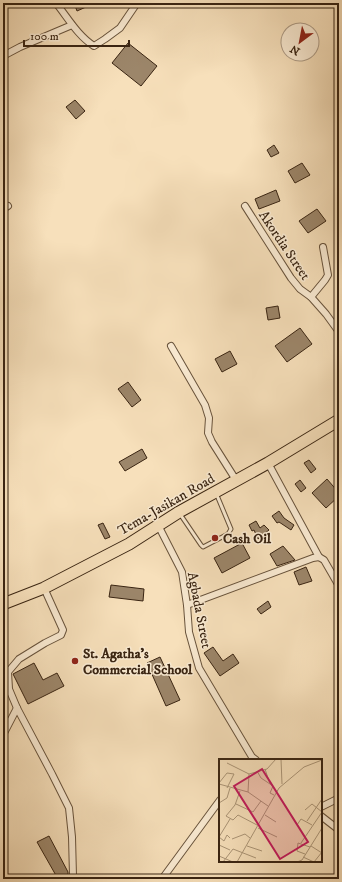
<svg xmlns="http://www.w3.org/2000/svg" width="342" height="882" font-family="'IM FELL DW Pica',serif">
<rect width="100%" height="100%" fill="#f7e0bb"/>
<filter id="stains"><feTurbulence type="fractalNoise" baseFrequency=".005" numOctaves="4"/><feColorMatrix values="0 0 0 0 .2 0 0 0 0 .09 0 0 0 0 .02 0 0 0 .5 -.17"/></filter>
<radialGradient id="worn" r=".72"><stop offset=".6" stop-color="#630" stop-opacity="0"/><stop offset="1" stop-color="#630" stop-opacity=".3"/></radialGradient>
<g fill="#9c866a" stroke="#392412">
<path d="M74 3H95L77 11Z"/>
<path d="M128 43 157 66 141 86 112 63Z"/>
<path d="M75 100 85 111 76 119 66 107Z"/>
<path d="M274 145 279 153 271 157 267 150Z"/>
<path d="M302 163 310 175 295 183 288 171Z"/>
<path d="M276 190 280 201 259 209 255 199Z"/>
<path d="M317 209 326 221 308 233 299 221Z"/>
<path d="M278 306 280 318 268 320 266 308Z"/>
<path d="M300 328 312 344 287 362 275 346Z"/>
<path d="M230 351 237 364 222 372 215 359Z"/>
<path d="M128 382 141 400 132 407 118 389Z"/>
<path d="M142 449 147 458 125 471 119 462Z"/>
<path d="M309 460 316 469 311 473 304 463Z"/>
<path d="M327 479 339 493V496L326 508 312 493Z"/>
<path d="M300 480 306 488 301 492 295 484Z"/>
<path d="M279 511 284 518 294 525 291 530 279 522 277 523 272 516Z"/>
<path d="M256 521 260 528 264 525 269 530 258 539 254 530 252 531 249 525Z"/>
<path d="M103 523 110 537 105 539 98 525Z"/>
<path d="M242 543 250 558 222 573 214 558Z"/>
<path d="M283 546 295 560 277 566 270 554Z"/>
<path d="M306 567 312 581 299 585 294 572Z"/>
<path d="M111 585 144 589 143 601 109 597Z"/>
<path d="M268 601 271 607 261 614 257 609Z"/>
<path d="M213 647 223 661 233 654 239 663 220 676 204 653Z"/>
<path d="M160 657 180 700 166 706 147 663Z"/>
<path d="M34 663 43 680 57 673 64 686 28 704 13 674Z"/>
<path d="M49 836 68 872V875L61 879H58L37 842Z"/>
</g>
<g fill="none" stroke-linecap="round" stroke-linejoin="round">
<defs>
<path id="lane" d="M180 514 201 545 203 547 228 534 231 529 216 493"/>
<g id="street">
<path d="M56 3C68 18 78 36 94 46L105 39 120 28 137 3"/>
<path d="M3 56 20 47 72 25"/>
<path d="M245 206 291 278 300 289 311 297 326 314 339 332"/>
<path d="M3 209 8 206"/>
<path d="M311 297 325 280 328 275 323 247"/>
<path d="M171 346 205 405 209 418 208 433 212 442 236 480"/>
<path d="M268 463 319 557"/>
<path d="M158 525 182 572 187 605 189 632 199 668 252 757 256 760"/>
<path d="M44 588 63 630 61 635 45 643 19 659 8 672 9 689 17 708 52 774 69 808 72 837 73 876 71 879"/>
<path d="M187 605 313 558 319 557 324 560 339 586"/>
<path d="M3 735 17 708"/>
<path d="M321 807 339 798"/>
<path d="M321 816 339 830"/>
<path d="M162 879 220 800"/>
</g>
<path id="highway" d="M3 604 44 588 129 544 179 512 268 463 339 420"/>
</defs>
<use href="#lane" stroke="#68533c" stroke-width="5"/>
<use href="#street" stroke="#68533c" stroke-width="8"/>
<use href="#highway" stroke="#392412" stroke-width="13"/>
<use href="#lane" stroke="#faebd3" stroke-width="3"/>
<use href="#street" stroke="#faebd3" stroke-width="6"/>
<use href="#highway" stroke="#f7e0bb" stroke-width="11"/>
</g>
<g fill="#8f2418" stroke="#faebd3" stroke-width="1.5">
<circle cx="215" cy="538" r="4"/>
<circle cx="75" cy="661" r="4"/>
</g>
<g text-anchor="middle" stroke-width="3" stroke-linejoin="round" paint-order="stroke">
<g font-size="14" fill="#392412" stroke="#faebd3">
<text transform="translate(285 245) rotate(56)" y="5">Akordia Street</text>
<text transform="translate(166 504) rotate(-30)" y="5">Tema-Jasikan Road</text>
<text transform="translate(200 610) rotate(79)" y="5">Agbada Street</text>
</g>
<g font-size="14" font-weight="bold" fill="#392412" stroke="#faebd3" text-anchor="start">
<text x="223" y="543">Cash Oil</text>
<text x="83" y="658">St. Agatha's<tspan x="83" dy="16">Commercial School</tspan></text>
</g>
</g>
<g transform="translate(219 759)">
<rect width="103" height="103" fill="#f7e0bb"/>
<path fill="none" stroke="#ab9577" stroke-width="1" d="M62 0 63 25M8 4 30 15 48 10 57 0M46 10 51 25M38 12 42 19 54 27 51 34 55 36M0 24 8 14 15 15 8 29M0 25 29 33 49 47M29 33 30 15M0 44 8 39 11 29M17 45 34 53 42 42M46 56 57 63M14 61 7 57 16 46 21 32M14 61 19 56 38 66M88 62 103 40M78 66 82 60 93 66M39 69 58 78M11 79 8 76 5 82 0 78 11 60M13 80 26 75 31 79M82 84 103 53 93 45 86 51M0 86 11 91M28 87 43 92M92 87 103 94M86 95 78 92 79 84 91 88M0 97 14 103M84 98 95 103M4 103 14 90 37 99M18 103 60 29 85 8 103 1M78 103 83 101 103 69M95 103 103 93"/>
<path fill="#c2185b" fill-opacity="0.15" stroke="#c2185b" stroke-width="2" d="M43 10 89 83 61 100 15 27Z"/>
<rect width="103" height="103" fill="none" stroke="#392412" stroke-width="2"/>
</g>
<rect width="342" height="882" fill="none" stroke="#f7e0bb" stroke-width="16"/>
<rect x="4" y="4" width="334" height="874" fill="none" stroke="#392412" stroke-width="2"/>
<rect x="8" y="8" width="326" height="866" fill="none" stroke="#392412"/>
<g transform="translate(300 42) rotate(212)"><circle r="19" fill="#faebd3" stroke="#ad9b86"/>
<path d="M0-3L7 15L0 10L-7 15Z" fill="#8f2418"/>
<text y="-6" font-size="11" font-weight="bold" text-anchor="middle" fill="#392412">N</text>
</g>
<path d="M24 40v6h105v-6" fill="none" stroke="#392412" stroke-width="2"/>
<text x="30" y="40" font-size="12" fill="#392412" stroke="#faebd3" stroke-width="3" paint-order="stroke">100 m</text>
<rect width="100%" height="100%" filter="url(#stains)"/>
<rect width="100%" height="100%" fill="url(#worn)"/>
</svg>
